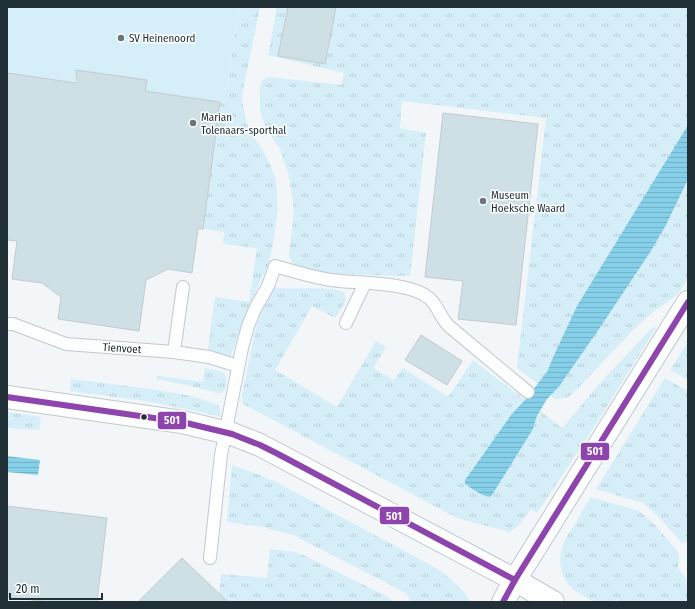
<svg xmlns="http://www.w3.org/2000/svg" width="695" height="609" font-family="'Fira Sans Condensed',sans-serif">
<defs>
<pattern id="grass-tufts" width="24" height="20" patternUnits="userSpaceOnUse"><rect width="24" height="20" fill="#d5eef8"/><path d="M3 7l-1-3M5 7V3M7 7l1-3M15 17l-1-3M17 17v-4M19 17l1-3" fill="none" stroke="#b7ccd5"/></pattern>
<pattern id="water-rules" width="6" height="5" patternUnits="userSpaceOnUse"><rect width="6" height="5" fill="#85cfe8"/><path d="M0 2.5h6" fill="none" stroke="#73b2c8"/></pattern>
</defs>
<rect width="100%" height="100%" fill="#f2f6f8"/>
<g fill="url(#grass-tufts)">
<path d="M239 7H260L243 90 242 102 246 119 248 128 266 156 273 172 276 181 278 209 273 244 269 262 245 315 233 350 230 356 227 358 207 355 215 297 249 302 257 248 223 244 224 232 203 229 220 102H225Z"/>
<path d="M277 7H688V125L577 306 554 355 547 372 538 384 517 368 546 118 402 101 400 128 426 133 410 276 339 274 325 273 304 268 292 263 289 256 294 211 289 176 280 149 268 131 264 123 260 110V86L262 81 268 77 341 85 344 73 268 55Z"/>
<path d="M688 179V279L680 291 674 297 652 313 632 331 584 382 571 395 566 398 558 399 552 398V394L599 329 651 251 666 225Z"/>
<path d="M275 287C298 291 323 285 344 292L346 299 343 306 335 318 312 306 275 370 337 407 376 341 386 347 373 368 394 380 403 368 448 397 473 360 525 400 511 415 465 480V484L486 496 533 429 540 411 561 427H563L600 383 653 327 656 328 584 443 537 513 531 509 520 524 509 533 504 530 470 522 455 517 311 440 245 405 242 402V395L255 332 261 313Z"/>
<path d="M688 342V380L670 370Z"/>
<path d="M205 368 223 372C223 373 225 373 225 374 227 378 227 388 224 391 222 393 220 393 217 393L186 385 156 379 157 376 203 382Z"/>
<path d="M665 378 688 391V541L682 543 655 513 643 503 596 489Z"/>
<path d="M71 379 151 389 191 396 218 405 220 409 221 417 187 409 145 401 70 391Z"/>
<path d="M7 412 41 417 39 430 7 428Z"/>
<path d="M232 465 257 474 278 483 436 568C448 576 464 589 470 602H412L406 594 391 585 293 535 263 527 227 522Z"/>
<path d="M591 497 639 511 644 515 656 526 678 552 679 556 678 568 686 579 688 580V602H621L617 600C610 601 602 604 595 602 590 600 584 596 579 593 561 584 556 560 564 542 566 538 569 533 572 529 578 518 584 508 591 497Z"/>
<path d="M270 549 295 552 305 556 388 597 394 602H213L219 597 221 574 267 578Z"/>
</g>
<path fill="#d5eef8" d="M7 7H239L225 102 145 91 146 80 76 70 74 82 7 73Z"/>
<g fill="url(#water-rules)">
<path d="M688 125V179L666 225 651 251 599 329 560 385 552 394 547 399 537 416 533 429 492 495 490 497C481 496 473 489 465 484V480L511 415 525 400 547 372 554 355 577 306Z"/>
<path d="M7 456 40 460 38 475 7 472Z"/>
</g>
<g fill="#cfdfe6" stroke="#c2cbcf">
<path d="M288 7H336L325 64 278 56Z"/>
<path d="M76 70 147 80 145 91 220 102 203 229H198L192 273 168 269 146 280 139 331 58 319 61 297 42 283 12 279 17 241 7 240V73L76 83Z"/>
<path d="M443 113 538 124 516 325 458 319 463 281 425 277Z"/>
<path d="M421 335 462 361 447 385 405 360Z"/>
<path d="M7 506 107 518 97 602H49L7 597Z"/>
<path d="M182 558 228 602H138Z"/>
</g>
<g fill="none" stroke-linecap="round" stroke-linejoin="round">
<defs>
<g id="service">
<path d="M346 323 365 283"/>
<path d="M7 324H13L66 344 174 352 183 287"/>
<path d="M174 352 209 357 238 366"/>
<path d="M210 558 221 455 242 348 248 326 255 309 268 286 275 266C293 271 312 277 331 280 358 284 408 281 429 298 436 304 439 313 444 320 446 323 448 325 450 327L528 392"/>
</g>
<path id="minor" d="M553 602 515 580 688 302"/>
<path id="tertiary" d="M7 397 182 422 232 434 260 445 515 580 503 602"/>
</defs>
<use href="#service" stroke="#c0c9cd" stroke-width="14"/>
<use href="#minor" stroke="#c0c9cd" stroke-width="24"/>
<use href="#tertiary" stroke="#c0c9cd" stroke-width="24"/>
<use href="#service" stroke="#fdfefe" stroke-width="12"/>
<use href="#minor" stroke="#fdfefe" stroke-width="22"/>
<use href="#tertiary" stroke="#fdfefe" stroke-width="22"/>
<defs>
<g id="bus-1">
<path d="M7 397 182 422 232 434 260 445 278 454 515 580"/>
<path d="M503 602 515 580 688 302"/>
</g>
</defs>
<use href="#bus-1" stroke="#fff" stroke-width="9"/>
<use href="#bus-1" stroke="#8e44ad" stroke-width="6"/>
</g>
<g fill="#6a757a" stroke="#fff" stroke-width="1.5">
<circle cx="121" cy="38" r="4"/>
<circle cx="193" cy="123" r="4"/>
<circle cx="483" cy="201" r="4"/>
</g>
<circle fill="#203036" stroke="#fff" stroke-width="1.5" cx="144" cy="417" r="3.5"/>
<g text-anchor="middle" stroke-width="3" stroke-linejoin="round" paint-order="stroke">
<g font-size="11" fill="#203036" stroke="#fff" text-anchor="start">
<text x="129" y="42">SV Heinenoord</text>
<text x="201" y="121">Marian<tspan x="201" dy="13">Tolenaars-sporthal</tspan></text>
<text x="491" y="199">Museum<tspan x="491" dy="13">Hoeksche Waard</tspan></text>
</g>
<g font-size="11" fill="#203036" stroke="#fff">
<text transform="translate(122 348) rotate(4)" y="4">Tienvoet</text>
</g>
</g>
<g stroke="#fff" stroke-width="1.5">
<rect x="157" y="411" width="30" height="19" rx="4" fill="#8e44ad"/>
<rect x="580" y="442" width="30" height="19" rx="4" fill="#8e44ad"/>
<rect x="379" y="506" width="31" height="19" rx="4" fill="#8e44ad"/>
</g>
<g font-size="11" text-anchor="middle" font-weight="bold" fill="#fff">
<text x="172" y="424">501</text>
<text x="595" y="455">501</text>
<text x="394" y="520">501</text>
</g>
<rect width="695" height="609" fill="none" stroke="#203036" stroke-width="16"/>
<path d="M10 593v6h92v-6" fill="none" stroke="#203036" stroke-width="2"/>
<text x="16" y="593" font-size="12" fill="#203036" stroke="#ffffff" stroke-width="3" paint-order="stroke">20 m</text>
</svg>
